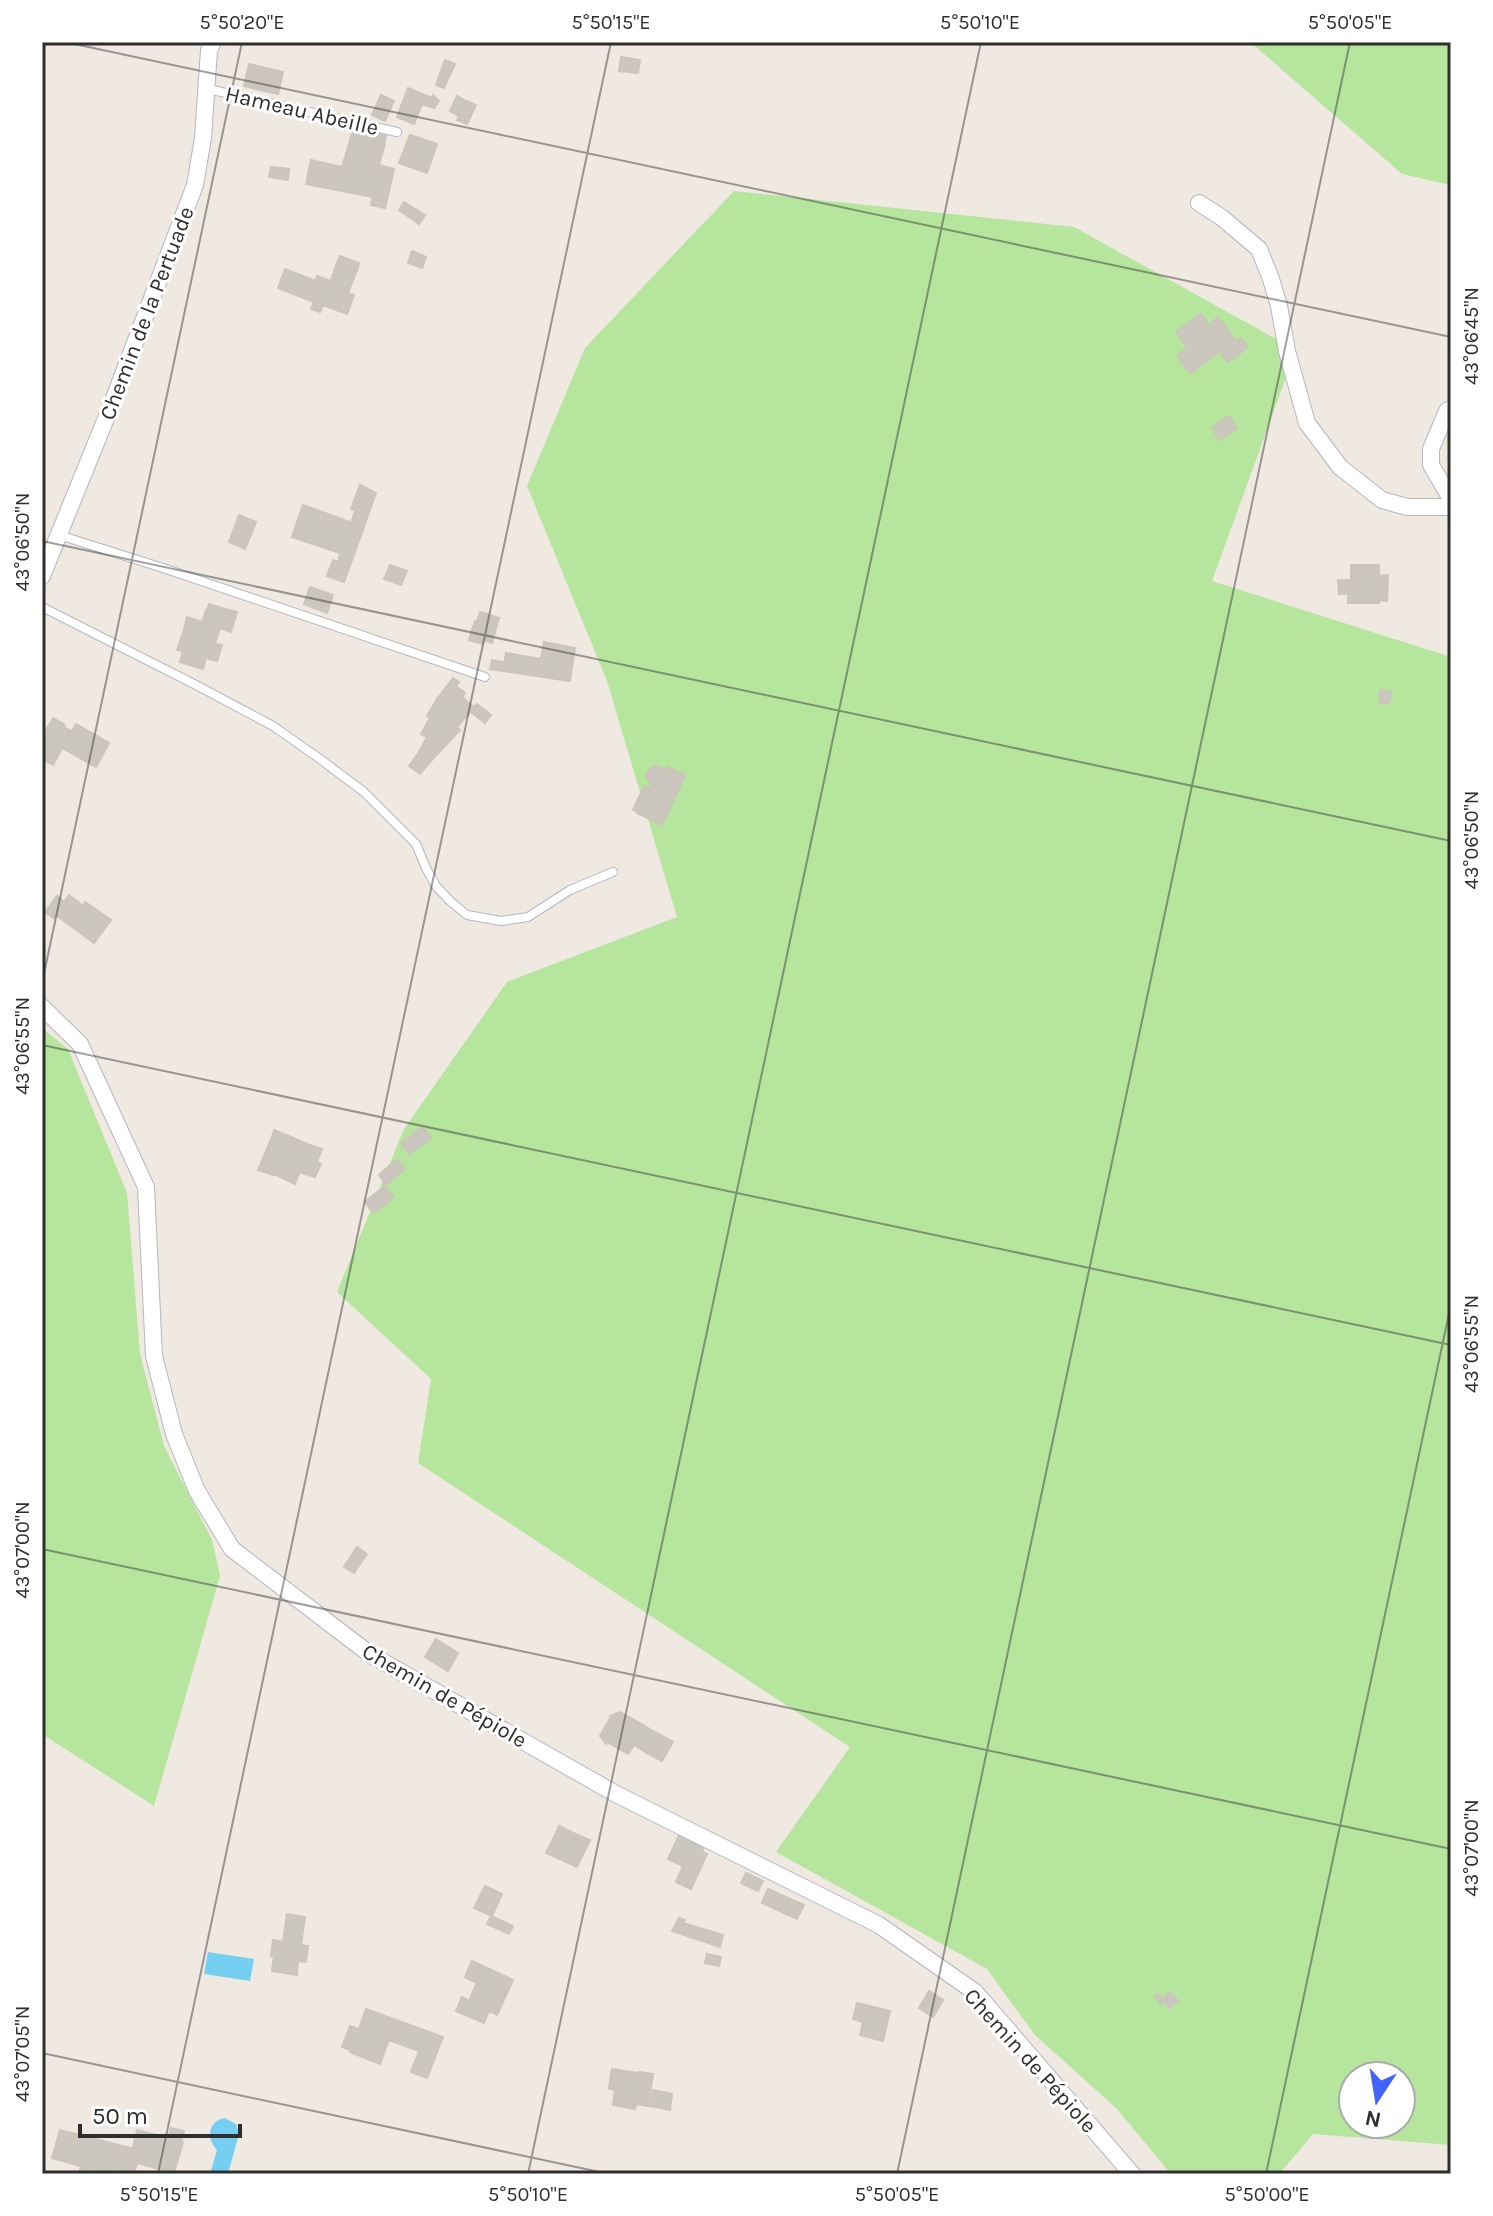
<svg xmlns="http://www.w3.org/2000/svg" width="1493" height="2216" font-family="Karla,sans-serif">
<rect width="100%" height="100%" fill="#efe9e1"/>
<g fill="#b6e59e" fill-rule="evenodd">
<path d="M1250 42H1451V185L1402 174Z"/>
<path d="M734 191 1074 227 1296 350 1212 581 1451 657V2145L1313 2134 1279 2174H1171L1117 2109 1035 2035 987 1969 776 1852 850 1747 418 1463 431 1379 337 1292 404 1129 507 982 677 917 607 681 527 486 585 348ZM1353 2076H1401V2124H1353Z"/>
<path d="M42 1028 68 1049 127 1193 140 1354 164 1446 212 1540 220 1576 154 1806 42 1734Z"/>
</g>
<g fill="#75cff0">
<path d="M208 1952 254 1959 250 1981 204 1974Z"/>
<path d="M225 2118 236 2124 239 2134 228 2174H210L217 2150C206 2138 208 2121 225 2118Z"/>
</g>
<g fill="#cbc7bf" stroke="#cbc5ba" stroke-width="2">
<path d="M621 57 640 60 638 73 619 71Z"/>
<path d="M445 60 455 64 444 88 436 85Z"/>
<path d="M249 64 283 72 278 94 244 86Z"/>
<path d="M408 88 432 98 433 95 439 101 434 108 422 104 414 124 397 117Z"/>
<path d="M381 95 394 101 385 121 372 115Z"/>
<path d="M457 96 466 101 459 116 450 111Z"/>
<path d="M466 101 476 105 467 124 457 120Z"/>
<path d="M354 126 376 133 368 159 346 154Z"/>
<path d="M376 133 386 136 384 144 373 141Z"/>
<path d="M410 135 437 144 427 173 399 163Z"/>
<path d="M373 141 385 144 376 174 364 172Z"/>
<path d="M346 154 368 159 364 172 378 175 373 197 306 184 311 160 342 167Z"/>
<path d="M379 165 394 169 385 208 371 205Z"/>
<path d="M271 167 289 169 288 180 269 177Z"/>
<path d="M404 202 425 215 419 224 399 210Z"/>
<path d="M412 251 426 257 422 268 408 263Z"/>
<path d="M340 256 359 263 357 270 337 263Z"/>
<path d="M337 263 357 270 348 293 354 295 347 314 323 305 320 312 311 309 314 302 278 288 285 269 329 286Z"/>
<path d="M317 276 331 281 329 286 315 281Z"/>
<path d="M1201 314 1212 329 1222 322 1236 341 1241 338 1248 347 1228 362 1220 351 1196 369 1183 351 1188 348 1176 332Z"/>
<path d="M1218 317 1222 322 1212 329 1209 325Z"/>
<path d="M1183 351 1196 369 1190 373 1177 356Z"/>
<path d="M1229 416 1237 428 1220 440 1212 428Z"/>
<path d="M360 485 376 493 368 515 351 509Z"/>
<path d="M303 505 364 527 344 582 327 576 333 560 338 562 340 553 292 537Z"/>
<path d="M355 511 368 515 364 527 351 523Z"/>
<path d="M239 515 256 522 245 549 229 542Z"/>
<path d="M390 565 407 571 401 585 384 579Z"/>
<path d="M1351 565H1379V576L1388 575 1387 601 1379 600V593L1339 594 1338 580H1351Z"/>
<path d="M310 587 333 595 327 613 304 604Z"/>
<rect x="1348" y="593" width="31" height="10"/>
<path d="M209 604 225 609 223 615 207 610Z"/>
<path d="M225 609 237 612 231 632 220 628 210 659 206 658 203 669 180 662 183 651 177 650 183 633 189 635 193 619 202 622 206 610 223 615Z"/>
<path d="M480 612 487 614 484 623 477 621Z"/>
<path d="M487 614 499 618 492 643 484 640 483 644 469 640 475 621 484 623Z"/>
<path d="M187 617 193 619 189 635 183 633Z"/>
<path d="M544 642 575 648 570 681 503 671 506 653 541 659Z"/>
<path d="M215 644 222 645 217 661 210 659Z"/>
<path d="M492 660 504 662 503 671 490 669Z"/>
<path d="M453 678 459 682 456 686 465 693 462 697 474 707 477 704 491 715 485 723 471 712 463 720 437 699Z"/>
<path d="M1381 690 1392 692 1389 704 1379 702Z"/>
<path d="M437 699 463 720 457 727 460 730 431 761 419 752 427 737 421 734 430 718 427 716Z"/>
<path d="M53 718 65 725 58 738 65 742 76 724 109 743 96 767 62 748 53 765 42 759V737Z"/>
<path d="M63 727 71 731 65 742 58 738Z"/>
<path d="M419 752 431 761 420 774 409 766Z"/>
<path d="M652 766H658L684 778 662 825 637 813 652 783 648 780 646 774Z"/>
<path d="M668 767 685 775 684 778 666 770Z"/>
<path d="M644 786 649 788 638 812 633 810Z"/>
<path d="M69 895 83 906 85 902 111 920 94 943 56 915 54 918 45 912 57 896 64 902Z"/>
<path d="M423 1127 431 1138 409 1154 401 1143Z"/>
<path d="M274 1130 310 1145 307 1151 294 1146 296 1142 287 1139 286 1142 272 1137Z"/>
<path d="M272 1137 286 1142 287 1139 296 1142 294 1146 307 1151 310 1145 322 1149 317 1162 321 1164 317 1172 302 1166 295 1184 274 1174 276 1167 262 1161Z"/>
<path d="M397 1159 405 1169 386 1185 379 1175Z"/>
<path d="M262 1161 276 1167 273 1175 258 1170Z"/>
<path d="M302 1166 317 1172 315 1177 300 1172Z"/>
<path d="M385 1186 393 1197 389 1201 381 1189Z"/>
<path d="M381 1189 389 1201 373 1213 365 1202Z"/>
<path d="M357 1547 367 1554 354 1573 344 1567Z"/>
<path d="M436 1639 458 1653 453 1662 430 1649Z"/>
<path d="M430 1649 453 1662 448 1671 425 1657Z"/>
<path d="M620 1712 645 1726 632 1748 611 1736 619 1722 610 1716Z"/>
<path d="M611 1717 619 1722 606 1744 600 1736Z"/>
<path d="M645 1726 651 1730 646 1738 653 1742 647 1753 634 1745Z"/>
<path d="M651 1730 673 1742 662 1761 647 1753 653 1742 646 1738Z"/>
<path d="M611 1736 632 1748 628 1754 607 1742Z"/>
<path d="M559 1826 582 1837 577 1841 557 1831Z"/>
<path d="M557 1831 577 1841 582 1837 590 1840 577 1867 546 1853Z"/>
<path d="M679 1835 704 1847 702 1852 707 1854 691 1889 676 1882 683 1866 668 1859Z"/>
<path d="M746 1873 763 1881 758 1891 741 1883Z"/>
<path d="M485 1886 502 1894 492 1916 474 1908Z"/>
<path d="M768 1889 804 1905 797 1919 762 1903Z"/>
<path d="M287 1914 305 1917 301 1945 308 1946 306 1962 298 1961 297 1975 279 1972 281 1957 271 1956 273 1940 283 1942Z"/>
<path d="M491 1916 513 1926 509 1934 487 1924Z"/>
<path d="M679 1918 685 1920 683 1923 723 1935 720 1947 672 1931Z"/>
<path d="M707 1954 721 1957 719 1966 705 1963Z"/>
<path d="M274 1956 281 1957 279 1972 272 1971Z"/>
<path d="M472 1961 513 1980 507 1993 504 1991 494 2013 489 2011 484 2023 456 2011 462 1997 469 2001 477 1983 465 1977Z"/>
<path d="M504 1991 507 1993 497 2015 494 2013Z"/>
<path d="M929 1991 943 2000 933 2017 919 2008Z"/>
<path d="M1170 1992 1178 2001 1170 2008 1164 2001 1161 2004 1155 1997 1158 1994 1163 1998Z"/>
<path d="M857 2003 890 2011 883 2041 860 2035 863 2022 853 2019Z"/>
<path d="M366 2009 443 2037 427 2078 411 2072 419 2051 389 2040 380 2064 350 2052V2050L342 2047 350 2026 359 2029Z"/>
<path d="M612 2069 639 2073V2078L611 2074Z"/>
<path d="M640 2072 653 2074 648 2106 636 2104 635 2109 613 2105 615 2090 609 2089 611 2074 639 2078Z"/>
<path d="M653 2090 672 2094 670 2110 650 2106Z"/>
<path d="M171 2128 184 2131 181 2142 168 2138Z"/>
<path d="M60 2130 134 2149 127 2174H113L93 2169 92 2174H87L79 2172 81 2166 52 2158Z"/>
<path d="M137 2130 183 2142 174 2173 130 2161Z"/>
<path d="M130 2161 137 2163 134 2174H127Z"/>
</g>
<g fill="none" stroke-linecap="round" stroke-linejoin="round">
<defs>
<g id="service">
<path d="M208 89 397 132"/>
<path d="M59 535 163 568 485 677"/>
<path d="M42 607 196 685 273 726 320 759 364 792 416 844 426 868 436 886 450 901 467 915 501 921 528 917 570 890 613 872"/>
</g>
<g id="minor">
<path d="M1199 203 1221 217 1259 249 1271 279 1279 306 1287 351 1307 423 1340 467 1382 500 1407 507H1451"/>
<path d="M1451 409 1447 411 1431 449V465L1451 499"/>
<path d="M42 576 111 406 195 185 203 138 209 50 213 42"/>
<path d="M42 1007 80 1044 146 1187 154 1356 174 1434 197 1491 232 1549 371 1655 616 1794 879 1925 975 1992 1132 2174"/>
</g>
</defs>
<use href="#service" stroke="#b4b7c1" stroke-width="10"/>
<use href="#minor" stroke="#b4b7c1" stroke-width="18"/>
<use href="#service" stroke="#fff" stroke-width="8"/>
<use href="#minor" stroke="#fff" stroke-width="16"/>
</g>
<path fill="none" stroke="#2e2e2e" stroke-width="2" stroke-opacity="0.45" d="M65 42 1451 337M42 541 1451 841M42 983 242 42M42 1045 1451 1345M42 1549 1451 1849M42 2053 609 2174M158 2174 611 42M528 2174 981 42M897 2174 1350 42M1266 2174 1451 1304"/>
<g text-anchor="middle" stroke-width="6" stroke-linejoin="round" paint-order="stroke">
<g font-size="22" fill="#2e2e2e" stroke="#fff">
<text transform="translate(302 110) rotate(13)" y="8">Hameau Abeille</text>
<text transform="translate(146 313) rotate(-69)" y="8">Chemin de la Pertuade</text>
<text transform="translate(445 1695) rotate(30)" y="8">Chemin de Pépiole</text>
<text transform="translate(1031 2060) rotate(48)" y="8">Chemin de Pépiole</text>
</g>
</g>
<rect width="1493" height="2216" fill="none" stroke="#ffffff" stroke-width="88"/>
<g transform="translate(1377 2100) rotate(192)"><circle r="38" fill="#ffffff" stroke="#ababab" stroke-width="2"/>
<path d="M0-6L14 30L0 20L-14 30Z" fill="#4264fb"/>
<text y="-12" font-size="22" font-weight="bold" text-anchor="middle" fill="#2e2e2e">N</text>
</g>
<path d="M80 2124v12h160v-12" fill="none" stroke="#2e2e2e" stroke-width="4"/>
<text x="92" y="2124" font-size="24" fill="#2e2e2e" stroke="#ffffff" stroke-width="6" paint-order="stroke">50 m</text>
<rect x="44" y="44" width="1405" height="2128" fill="none" stroke="#2e2e2e" stroke-width="3"/>
<g font-size="20" text-anchor="middle" fill="#2e2e2e">
<text x="242" y="29">5°50'20"E</text>
<text x="611" y="29">5°50'15"E</text>
<text x="980" y="29">5°50'10"E</text>
<text x="1350" y="29">5°50'05"E</text>
<text transform="translate(1471 336) rotate(-90)" y="7">43°06'45"N</text>
<text transform="translate(22 542) rotate(-90)" y="7">43°06'50"N</text>
<text transform="translate(1471 840) rotate(-90)" y="7">43°06'50"N</text>
<text transform="translate(22 1046) rotate(-90)" y="7">43°06'55"N</text>
<text transform="translate(1471 1344) rotate(-90)" y="7">43°06'55"N</text>
<text transform="translate(22 1550) rotate(-90)" y="7">43°07'00"N</text>
<text transform="translate(1471 1848) rotate(-90)" y="7">43°07'00"N</text>
<text transform="translate(22 2054) rotate(-90)" y="7">43°07'05"N</text>
<text x="159" y="2201">5°50'15"E</text>
<text x="528" y="2201">5°50'10"E</text>
<text x="897" y="2201">5°50'05"E</text>
<text x="1267" y="2201">5°50'00"E</text>
</g>
</svg>
